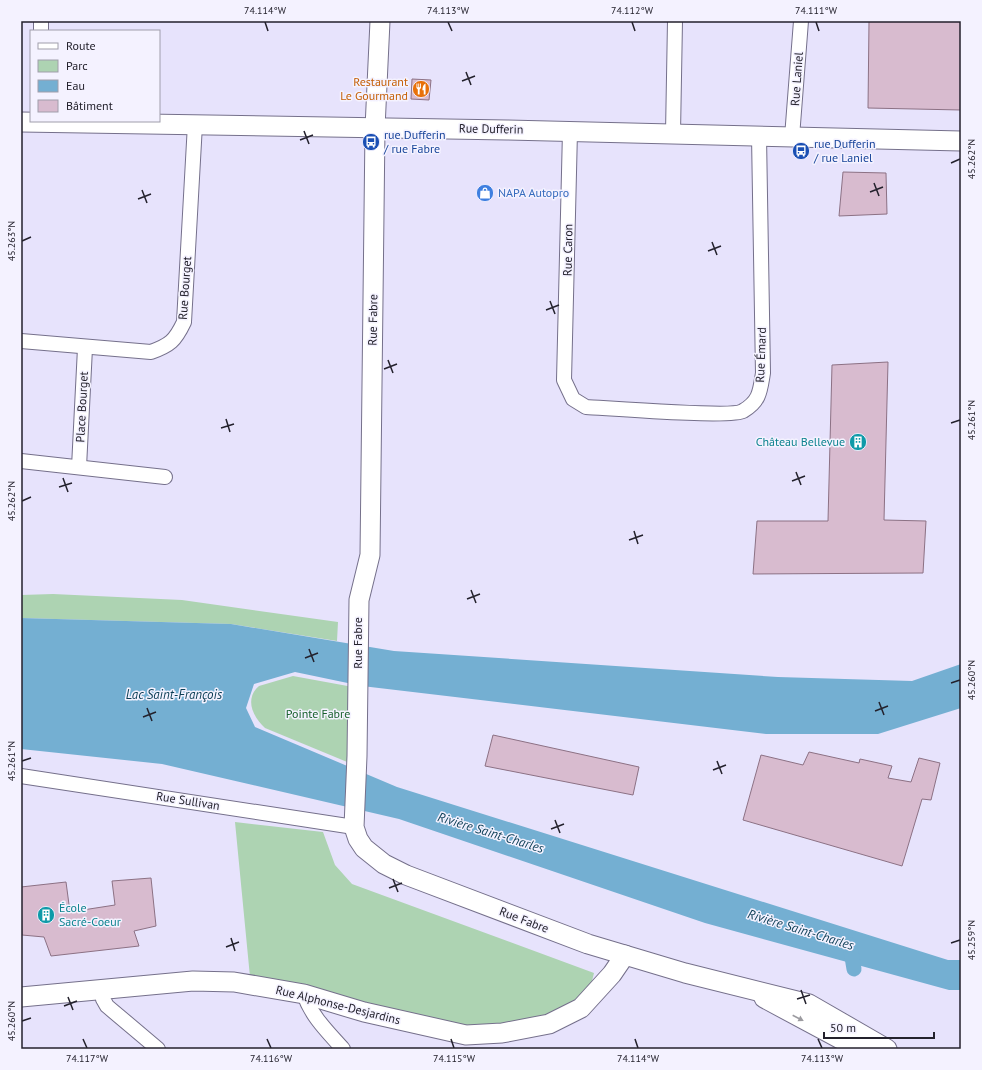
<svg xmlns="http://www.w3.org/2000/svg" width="982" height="1070" font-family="'PT Sans',sans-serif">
<rect width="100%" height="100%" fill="#e7e3fc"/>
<g fill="#add3b2">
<path d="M53 594 182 600 338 622 337 641 231 624 21 618V595Z"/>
<path d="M293 676 353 687 352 764 265 728C253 717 244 699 259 686Z"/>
<path d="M235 822 323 832 335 865 352 884 594 973 590 989 565 1011 531 1023 477 1028 250 977Z"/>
</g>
<path fill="#74afd2" d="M21 618 231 624 394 651 778 677 912 681 961 664V708L878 734H766L362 686 295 672 254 684 246 708 255 727 397 787 948 960H961V990H949L705 923 399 819 162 764 21 749Z"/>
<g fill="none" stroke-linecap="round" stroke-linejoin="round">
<path stroke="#74afd2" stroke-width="15" d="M850 945 854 969"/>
</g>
<g fill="#d8bbcf" stroke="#8c7184">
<path d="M869 21H961V110L868 108Z"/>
<path d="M412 79 431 80 429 100 411 99Z"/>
<path d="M843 172 886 173 887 214 839 216Z"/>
<path d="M888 362 884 520 926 521 923 573 753 574 757 521H828L832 365Z"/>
<path d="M493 735 639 767 633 795 485 766Z"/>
<path d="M809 752 859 763 860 759 892 766 888 778 911 782 919 758 940 763 931 800 922 799 902 866 743 820 761 755 803 765Z"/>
<path d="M151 878 156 926 134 931 139 946 51 956 44 937 22 935 21 887 66 882 70 912 115 905 112 881Z"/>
</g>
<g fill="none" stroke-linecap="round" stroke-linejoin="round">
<defs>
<g id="street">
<path d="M41 21V31"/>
<path d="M570 131 564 380 573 399 586 407C607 408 732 418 743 411 760 401 760 391 763 373L759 136"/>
<path d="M673 133 675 21"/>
<path d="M792 137 801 21"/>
<path d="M21 341 151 352C170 345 175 341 184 322L195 124"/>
<path d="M21 461 165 477"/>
<path d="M79 467 85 348"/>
<path d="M21 776 354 827"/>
<path d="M102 989 103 999 107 1006 158 1049"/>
<path d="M304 994C311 1016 328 1032 343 1049"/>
</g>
<g id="secondary">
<path d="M380 21 375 128 370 555 359 600 357 756 354 827 358 839 364 848 384 864 406 875 588 944 685 973 809 1004 887 1049"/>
<path d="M21 122 507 130 961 141"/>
<path d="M21 997 193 981 234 982 304 994 364 1012 466 1035 502 1033 549 1024 581 1008 612 974 625 955"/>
<path d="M764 998 859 1049"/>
</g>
</defs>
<use href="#street" stroke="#75708b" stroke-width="16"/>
<use href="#secondary" stroke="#75708b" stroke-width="21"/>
<use href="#street" stroke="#fff" stroke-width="14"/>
<use href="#secondary" stroke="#fff" stroke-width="19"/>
</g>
<defs><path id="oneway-solid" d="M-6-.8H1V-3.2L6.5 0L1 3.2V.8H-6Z"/></defs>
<use fill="#9c9ba0" href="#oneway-solid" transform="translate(798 1018) rotate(27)"/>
<path fill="none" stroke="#23212c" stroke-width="1.5" d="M265 22 268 31M448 22 452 31M632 22 635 31M816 22 819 31M466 72 471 85M462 81 475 76M304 131 309 144M300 140 313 135M951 163 960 159M874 183 879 196M142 190 147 203M870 192 883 187M138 199 151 194M22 241 31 237M712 242 717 255M708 251 721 246M550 301 555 314M546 310 559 305M388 360 393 373M384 369 397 364M226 419 230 432M951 423 960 420M221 428 234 424M796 472 801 485M63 478 68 492M792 481 805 476M59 487 72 483M22 501 31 497M634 531 638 544M629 540 643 535M471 590 476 603M467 599 480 594M309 649 314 662M305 658 318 653M951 683 960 680M879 702 884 715M147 708 152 721M875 711 888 706M143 717 156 712M22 761 31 758M717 761 722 774M713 770 726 765M555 820 560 833M551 829 564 824M393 879 398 892M389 888 402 883M231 938 235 951M951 943 960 940M226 947 239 942M801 990 806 1004M68 997 73 1010M797 999 810 995M64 1006 77 1001M22 1021 31 1018M83 1039 87 1048M267 1039 271 1048M451 1039 454 1048M635 1039 638 1048M818 1039 822 1048"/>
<defs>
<symbol id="restaurant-disc" viewBox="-11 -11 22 22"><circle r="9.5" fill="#e8710a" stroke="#f4f2ff"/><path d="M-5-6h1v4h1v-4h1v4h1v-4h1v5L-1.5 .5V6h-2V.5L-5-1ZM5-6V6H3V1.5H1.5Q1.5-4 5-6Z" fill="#fff"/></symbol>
<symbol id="bus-disc" viewBox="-11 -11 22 22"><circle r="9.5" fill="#1a4fb4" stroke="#f4f2ff"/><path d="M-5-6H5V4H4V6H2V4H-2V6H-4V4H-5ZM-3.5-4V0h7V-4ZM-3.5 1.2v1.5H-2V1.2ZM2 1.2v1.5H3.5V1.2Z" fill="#fff"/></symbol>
<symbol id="shop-disc" viewBox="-11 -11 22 22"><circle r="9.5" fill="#3f7fe0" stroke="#f4f2ff"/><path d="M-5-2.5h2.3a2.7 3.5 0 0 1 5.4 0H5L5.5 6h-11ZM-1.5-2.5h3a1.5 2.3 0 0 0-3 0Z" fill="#fff"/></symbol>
<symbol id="building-disc" viewBox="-11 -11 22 22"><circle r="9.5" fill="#0f9aa8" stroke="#f4f2ff"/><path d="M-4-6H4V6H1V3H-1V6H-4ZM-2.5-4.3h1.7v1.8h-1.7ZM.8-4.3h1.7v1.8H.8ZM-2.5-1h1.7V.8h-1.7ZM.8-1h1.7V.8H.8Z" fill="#fff"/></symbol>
</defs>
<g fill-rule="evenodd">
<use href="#restaurant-disc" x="411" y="79" width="20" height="20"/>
<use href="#bus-disc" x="361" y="132" width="20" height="20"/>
<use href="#bus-disc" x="791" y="141" width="20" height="20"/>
<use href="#shop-disc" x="475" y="183" width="20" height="20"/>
<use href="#building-disc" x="848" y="432" width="20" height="20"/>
<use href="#building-disc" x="36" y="905" width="20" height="20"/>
</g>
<g text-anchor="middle" stroke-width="3" stroke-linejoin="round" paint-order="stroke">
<g font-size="12" fill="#23212c" stroke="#f4f2ff">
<text transform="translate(797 79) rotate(-86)" y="4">Rue Laniel</text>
<text transform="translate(491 129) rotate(1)" y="4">Rue Dufferin</text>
<text transform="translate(568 250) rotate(-89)" y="4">Rue Caron</text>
<text transform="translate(185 288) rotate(-86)" y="4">Rue Bourget</text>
<text transform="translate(373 320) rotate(-89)" y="4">Rue Fabre</text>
<text transform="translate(761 355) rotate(-88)" y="4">Rue Émard</text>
<text transform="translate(82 407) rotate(-87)" y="4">Place Bourget</text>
<text transform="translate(358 643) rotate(-90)" y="4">Rue Fabre</text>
<text transform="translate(188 801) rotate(9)" y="4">Rue Sullivan</text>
<text transform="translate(524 920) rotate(21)" y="4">Rue Fabre</text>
<text transform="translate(338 1005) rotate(14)" y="4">Rue Alphonse-Desjardins</text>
</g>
<g font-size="12" fill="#c56008" stroke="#f4f2ff" text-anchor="end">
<text x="408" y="86">Restaurant<tspan x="408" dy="14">Le Gourmand</tspan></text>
</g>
<g font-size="12" fill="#164399" stroke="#f4f2ff" text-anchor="start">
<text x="384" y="139">rue Dufferin<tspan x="384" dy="14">/ rue Fabre</tspan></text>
<text x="814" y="148">rue Dufferin<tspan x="814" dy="14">/ rue Laniel</tspan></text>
</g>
<g font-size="12" fill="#366cbe" stroke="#f4f2ff" text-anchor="start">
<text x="498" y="197">NAPA Autopro</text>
</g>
<g font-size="12" fill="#0d838f" stroke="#f4f2ff" text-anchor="end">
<text x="845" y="446">Château Bellevue</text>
<text x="59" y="912" text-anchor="start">École<tspan x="59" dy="14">Sacré-Coeur</tspan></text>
</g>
<g font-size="12" fill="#18612d" stroke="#f4f2ff">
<text x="318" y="718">Pointe Fabre</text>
</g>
<g font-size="13" font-style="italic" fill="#0c3e56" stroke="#f4f2ff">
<text x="174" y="699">Lac Saint-François</text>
<text transform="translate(491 832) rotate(17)" y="5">Rivière Saint-Charles</text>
<text transform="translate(801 929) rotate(17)" y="5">Rivière Saint-Charles</text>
</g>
</g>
<rect width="982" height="1070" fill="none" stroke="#f4f2ff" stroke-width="44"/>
<rect x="30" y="30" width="130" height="92" fill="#f4f2ff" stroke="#a09eab"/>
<rect x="38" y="43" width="20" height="6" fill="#ffffff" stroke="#a09eab"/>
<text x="66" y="50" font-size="12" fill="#23212c">Route</text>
<rect x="38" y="60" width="20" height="12" fill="#add3b2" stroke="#a09eab"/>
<text x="66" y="70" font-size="12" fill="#23212c">Parc</text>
<rect x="38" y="80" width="20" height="12" fill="#74afd2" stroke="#a09eab"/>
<text x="66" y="90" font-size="12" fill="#23212c">Eau</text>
<rect x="38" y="100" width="20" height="12" fill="#d8bbcf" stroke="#a09eab"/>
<text x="66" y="110" font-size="12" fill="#23212c">Bâtiment</text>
<path d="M824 1032v6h110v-6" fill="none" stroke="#23212c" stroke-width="2"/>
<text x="830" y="1032" font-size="12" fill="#23212c" stroke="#f4f2ff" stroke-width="3" paint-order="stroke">50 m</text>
<rect x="22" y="22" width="938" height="1026" fill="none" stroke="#23212c" stroke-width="1.5"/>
<g font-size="10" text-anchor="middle" fill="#23212c">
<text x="265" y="14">74.114°W</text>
<text x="448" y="14">74.113°W</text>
<text x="632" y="14">74.112°W</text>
<text x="816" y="14">74.111°W</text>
<text transform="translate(971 159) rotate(-90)" y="4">45.262°N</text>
<text transform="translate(11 241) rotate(-90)" y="4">45.263°N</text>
<text transform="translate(971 420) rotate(-90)" y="4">45.261°N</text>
<text transform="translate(11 501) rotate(-90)" y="4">45.262°N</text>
<text transform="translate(971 680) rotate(-90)" y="4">45.260°N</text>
<text transform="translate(11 761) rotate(-90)" y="4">45.261°N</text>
<text transform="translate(971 940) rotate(-90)" y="4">45.259°N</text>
<text transform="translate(11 1021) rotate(-90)" y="4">45.260°N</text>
<text x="87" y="1062">74.117°W</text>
<text x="271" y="1062">74.116°W</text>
<text x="454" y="1062">74.115°W</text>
<text x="638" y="1062">74.114°W</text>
<text x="822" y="1062">74.113°W</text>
</g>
</svg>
